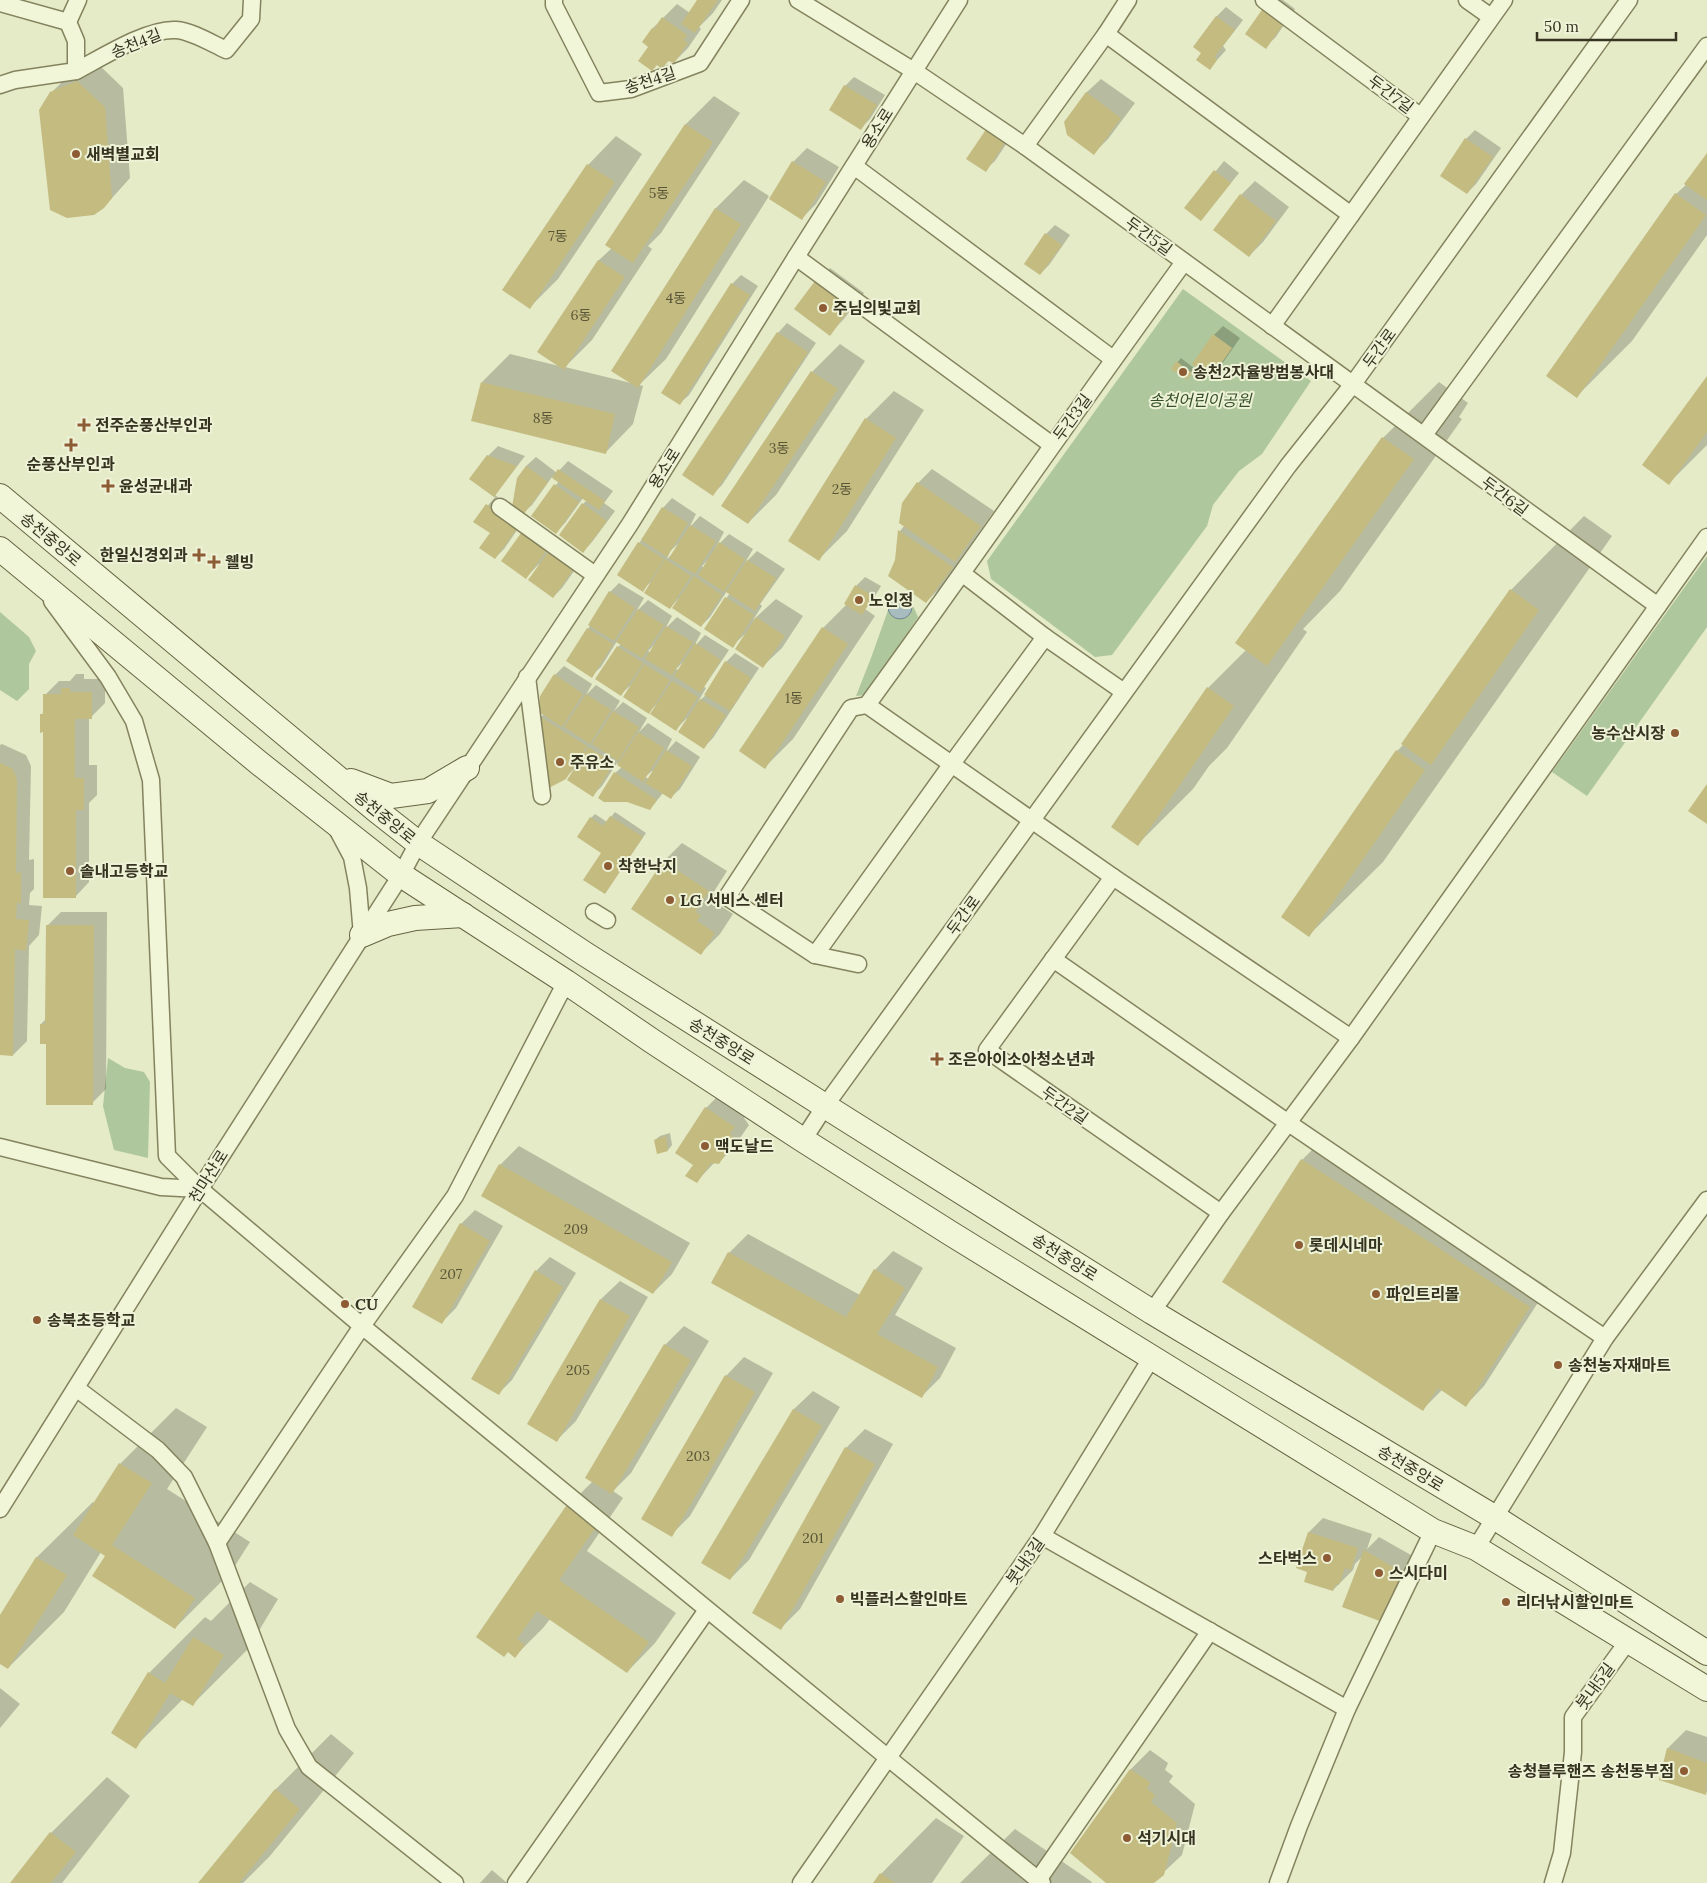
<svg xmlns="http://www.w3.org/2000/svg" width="1707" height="1883" font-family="Lora,'Noto Sans KR',serif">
<rect width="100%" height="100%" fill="#e5eac7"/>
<g fill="#afc79c">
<path d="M1183 289 1311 381 1262 454 1239 471 1213 505 1207 526 1112 655 1095 657 991 579 987 561Z"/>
<path d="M1707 556V627L1587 796 1552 772Z"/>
<path d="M899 595 910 599 918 617 867 695 856 696 871 658 892 599Z"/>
<path d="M0 612 29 637 36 651 29 664V689L17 701 0 690Z"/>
<path d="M108 1058 125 1068 144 1072 150 1082 148 1158 114 1150 103 1106Z"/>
</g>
<circle fill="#a8bbbe" stroke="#6f868c" cx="900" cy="607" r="12"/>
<g fill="#0003" fill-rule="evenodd">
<path d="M699 0H722L713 13 699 27 701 29 688 48 674 62 669 60 662 68 650 46 653 28 677 4 690 13Z"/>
<path d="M1272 0H1283L1295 9 1275 38 1265 47Z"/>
<path d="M1226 7 1243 20 1223 46 1226 50 1210 68 1203 53 1194 46 1217 16Z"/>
<path d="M97 63 123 88 130 178 104 207 51 93 70 74Z"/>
<path d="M854 77 885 95 870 119 861 128 845 86Z"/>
<path d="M1101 79 1135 103 1108 139 1094 153 1065 122 1087 92Z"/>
<path d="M714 96 740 113 661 233 648 246 652 249 592 340 565 367 631 383 613 371 716 208 744 180 769 196 666 359 639 385 643 386 633 424 605 453 482 382 510 354 559 366 538 352 599 260 612 248 607 244 686 124Z"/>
<path d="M1475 130 1501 148 1476 184 1467 193 1466 139Z"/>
<path d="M1014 132 995 161 985 170 968 158Z"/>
<path d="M616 136 642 154 558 279 530 307 504 290 588 165Z"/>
<path d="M807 148 839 167 816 204 802 218 770 198 793 162Z"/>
<path d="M1707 155V235L1632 341 1577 396 1676 194 1687 184Z"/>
<path d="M1224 161 1239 173 1201 220 1186 208Z"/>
<path d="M1255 181 1289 207 1263 242 1249 256 1241 195Z"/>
<path d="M1055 225 1070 235 1049 265 1040 274 1046 234Z"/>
<path d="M830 268 864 293 843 320 829 334 816 282Z"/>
<path d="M741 275 758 286 689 395 679 404 732 284Z"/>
<path d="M787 323 816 343 722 485 713 494 778 333Z"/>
<path d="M1223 326 1240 338 1220 367 1211 376 1214 335Z"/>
<path d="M840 344 865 361 776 495 748 523 812 372Z"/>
<path d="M1181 358 1195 369 1191 374 1173 368Z"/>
<path d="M1707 378V445L1669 483Z"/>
<path d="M1439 382 1468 403 1459 417 1462 419 1340 591 1303 629 1307 632 1227 748 1209 766 1193 789 1138 844 1208 688 1246 650 1383 438Z"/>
<path d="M894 391 924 410 847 531 819 559 866 419Z"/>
<path d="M498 446 525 456 495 495 513 508 526 466 536 457 557 473 568 461 613 491 604 503 615 511 592 542 583 551V504L587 500 583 498 565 523 556 532 533 516 559 481 552 477 532 505 522 514 526 517 504 549 495 558 491 533 475 521 495 497 471 479 488 456Z"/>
<path d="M932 469 994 511 940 588 926 602 896 561 900 531 905 525 903 504 918 483Z"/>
<path d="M672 498 696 514 689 528 700 516 724 532 716 547 729 534 753 549 745 563 757 551 785 569 760 604 762 606 753 620 776 599 803 616 782 648 763 666 745 634 732 646 705 629 730 593 727 591 710 617 701 626 678 599 670 608 651 582 642 590 639 543 644 537 663 508ZM678 544 675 552 667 559 670 551ZM708 560 704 568 702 566Z"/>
<path d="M1584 516 1612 536 1383 862 1309 935 1397 751 1404 744 1511 590Z"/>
<path d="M534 521 557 537 546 552 548 553 561 540 584 557 562 588 553 597 539 564 526 577 525 530Z"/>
<path d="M865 577 881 586 870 604 865 609 875 616 793 739 765 767 823 628 847 604 856 586Z"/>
<path d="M619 583 644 598 636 612 648 600 672 616 665 629 677 617 701 633 693 648 705 635 729 650 704 687 706 688 698 702 706 695 726 662 735 653 759 668 713 738 704 747 687 718 676 729 657 704 649 712 632 684 621 694 618 647 621 644 617 641 601 667 591 676 588 629 610 592ZM655 644 651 653 648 651ZM683 662 679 671 676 669Z"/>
<path d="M564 666 592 684 586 695 596 685 620 701 614 711 623 702 647 718 639 732 648 723 672 739 666 752 676 741 700 757 680 789 670 798 663 793 650 809 627 800 615 773 622 767 617 763 602 786 593 795 575 768 565 778 546 788 541 717 544 714 555 675ZM653 770 649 779 645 777Z"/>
<path d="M76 674H84V679H105V703L91 717H89V765H97V795L89 803V882L75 897 41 715 45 711V695L59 681H70Z"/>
<path d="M2 744 26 755 31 766 29 860 34 859V889L30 893 29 905 42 906 39 935 29 946 27 1041 13 1055 0 1054V745Z"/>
<path d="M615 812 646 833 605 893 603 852 591 818 595 814 607 822Z"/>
<path d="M682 843 727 871 713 893 719 896 715 902 733 914 720 934 701 953 664 861Z"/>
<path d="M61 912H107L106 1089 92 1103 48 1042 41 1024 46 1019 47 926Z"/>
<path d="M720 1094 748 1112 744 1118 749 1125 733 1148 718 1163 715 1162 697 1181 694 1165 706 1108Z"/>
<path d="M670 1133 672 1145 668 1150 658 1152 655 1140 660 1136Z"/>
<path d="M1321 1141 1548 1287 1484 1386 1466 1405 1442 1390 1422 1410 1302 1160Z"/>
<path d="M519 1146 690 1243 672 1274 653 1293 483 1196 500 1165Z"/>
<path d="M475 1210 503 1226 456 1308 442 1322 461 1224Z"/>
<path d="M748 1234 860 1295 875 1270 893 1251 923 1268 895 1315 956 1348 940 1378 921 1397 729 1253Z"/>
<path d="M550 1257 576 1273 512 1380 498 1394 536 1271Z"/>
<path d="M620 1281 648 1297 576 1421 557 1440 601 1299Z"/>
<path d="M684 1326 709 1341 631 1473 613 1491 623 1498 587 1551 676 1613 655 1643 627 1672 550 1619 543 1628 515 1656 508 1651 567 1507 593 1481 665 1345Z"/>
<path d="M744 1357 773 1373 690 1516 671 1535 726 1376Z"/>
<path d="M813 1391 840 1407 749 1560 730 1579 794 1409Z"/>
<path d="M176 1408 207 1427 167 1489 250 1542 231 1572 175 1628 107 1555 101 1552 64 1612 8 1668 0 1663V1617L37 1557 93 1502 95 1503 120 1464Z"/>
<path d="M865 1429 893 1444 800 1609 781 1628 846 1448Z"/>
<path d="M1323 1518 1372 1534 1367 1549 1379 1537 1418 1559 1399 1607 1363 1556 1355 1564 1353 1570 1333 1590 1309 1571 1298 1567 1309 1532Z"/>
<path d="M250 1582 278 1599 248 1649 192 1705 183 1699 135 1747 149 1673 205 1617 211 1621Z"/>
<path d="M0 1688 20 1704 0 1728Z"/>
<path d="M1686 1730 1707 1737V1792L1705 1794 1668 1748Z"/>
<path d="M331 1734 354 1753 270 1856 243 1883H200L276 1789Z"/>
<path d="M1150 1750 1168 1763 1165 1770 1173 1776 1169 1782 1195 1804 1182 1855 1152 1883H1108L1072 1853 1131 1769Z"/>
<path d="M107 1777 130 1796 62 1883H12L51 1833Z"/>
<path d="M936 1818 964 1836 932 1883H875L881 1874Z"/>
<path d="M1015 1829 1092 1882 1091 1883H960Z"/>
<path d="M492 1870 507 1883H480Z"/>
</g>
<g fill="#c4bb81">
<path d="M697 0H718L695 33 681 24Z"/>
<path d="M1266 4 1287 19 1266 49 1245 34Z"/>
<path d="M1216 16 1235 30 1215 56 1217 60 1210 70 1196 60 1201 53 1193 47Z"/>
<path d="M662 17 687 35 684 40 688 43 674 63 668 61 662 69 657 65 652 71 638 61 648 47 642 42 652 28 654 29Z"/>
<path d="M77 81 105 107 112 198 104 208 94 215 67 218 50 210 39 110 50 92Z"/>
<path d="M844 85 877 105 861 130 829 110Z"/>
<path d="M1086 92 1121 118 1094 155 1067 135 1064 122Z"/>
<path d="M685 124 713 142 633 263 605 245Z"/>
<path d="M987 128 1006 141 986 172 966 159Z"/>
<path d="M1465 138 1493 157 1467 194 1440 176Z"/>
<path d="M1707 153V200L1684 184Z"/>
<path d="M792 161 826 182 802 220 769 199Z"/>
<path d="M587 164 615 182 530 309 502 290Z"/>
<path d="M1214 170 1231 183 1201 221 1184 208Z"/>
<path d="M1675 193 1706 215 1577 398 1546 376Z"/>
<path d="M1240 194 1276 221 1249 257 1213 230Z"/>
<path d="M715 208 741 224 638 388 611 371Z"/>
<path d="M1045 233 1062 245 1040 275 1024 264Z"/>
<path d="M598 260 625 277 564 370 537 352Z"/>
<path d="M815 281 851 307 830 336 794 309Z"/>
<path d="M731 283 750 295 680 405 661 393Z"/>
<path d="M777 332 808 352 713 496 682 475Z"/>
<path d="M1213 334 1232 348 1211 378 1192 364Z"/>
<path d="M1176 361 1192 373 1187 380 1171 369Z"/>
<path d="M811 371 838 389 748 524 721 506Z"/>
<path d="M1707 376V432L1669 485 1642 465Z"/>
<path d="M481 382 615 414 606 454 471 421Z"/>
<path d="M865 418 896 438 819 561 788 541Z"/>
<path d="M1382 437 1414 459 1267 666 1235 643Z"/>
<path d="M487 455 517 466 494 497 469 479Z"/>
<path d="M526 466 548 482 523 515 512 507 517 478Z"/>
<path d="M558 469 605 501 599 510 552 478Z"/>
<path d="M917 482 981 526 955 562 899 523 902 503Z"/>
<path d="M554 484 579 502 556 534 531 516Z"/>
<path d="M582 503 607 521 583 553 559 535Z"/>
<path d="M486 504 518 527 495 559 479 548 490 533 473 522Z"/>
<path d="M662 507 688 523 667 557 641 540Z"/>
<path d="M690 525 716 541 695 574 669 558Z"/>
<path d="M524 529 549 547 526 579 501 561Z"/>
<path d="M898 530 953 567 926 603 888 576 895 560Z"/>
<path d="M638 542 664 559 643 592 617 575Z"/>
<path d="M719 542 745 559 724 592 698 575Z"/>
<path d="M551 548 576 566 553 598 528 580Z"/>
<path d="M665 559 691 576 670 609 644 593Z"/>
<path d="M747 560 776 578 755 611 726 592Z"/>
<path d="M694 576 722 595 701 627 672 608Z"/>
<path d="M855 585 873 596 862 615 844 604Z"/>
<path d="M1510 589 1539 610 1431 765 1401 744Z"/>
<path d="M609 591 635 608 614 641 588 625Z"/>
<path d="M725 597 754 615 733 648 704 629Z"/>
<path d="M638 609 664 625 642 658 616 642Z"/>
<path d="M756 617 785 636 763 668 735 649Z"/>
<path d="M666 626 693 642 672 675 645 659Z"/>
<path d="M822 627 848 644 765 769 739 751Z"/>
<path d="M587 628 613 644 592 678 566 661Z"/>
<path d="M695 643 721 660 700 693 674 676Z"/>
<path d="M617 646 643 663 621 696 595 679Z"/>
<path d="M725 661 751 678 730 711 704 695Z"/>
<path d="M644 664 670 680 649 714 623 697Z"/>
<path d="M554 674 583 694 562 727 539 712 540 696Z"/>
<path d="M672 681 698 697 676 731 650 714Z"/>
<path d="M1207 687 1234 706 1138 846 1111 827Z"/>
<path d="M61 688H70V692H92V719H75V778H84V810H76V898H43V732L40 733V714H43V694H61Z"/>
<path d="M586 694 611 710 590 744 564 727Z"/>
<path d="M700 699 726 715 704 749 678 732Z"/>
<path d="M613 711 639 727 618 761 592 744Z"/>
<path d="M539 716 587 746 566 779 545 790Z"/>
<path d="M638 732 664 748 643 782 617 765Z"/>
<path d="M588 747 614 763 593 797 567 780Z"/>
<path d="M666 750 692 766 671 799 645 783Z"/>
<path d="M1396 750 1425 770 1309 937 1281 917Z"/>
<path d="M0 763 13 769 17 780 16 873 21 872V904L17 902 16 919 29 920 26 951 15 949 13 1056 0 1055Z"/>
<path d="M614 772 657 800 650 810 627 802H604L598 798Z"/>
<path d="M1707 784V824L1688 811Z"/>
<path d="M610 816 643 837 605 894 583 880 601 853 577 837 590 817 603 826Z"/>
<path d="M663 861 709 891 695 912 701 915 697 921 715 933 701 955 631 909Z"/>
<path d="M46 925H94L93 1105H46V1044H40V1024H45Z"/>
<path d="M705 1107 735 1127 730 1133 735 1140 719 1164 711 1163 697 1183 685 1176 693 1165 675 1153Z"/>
<path d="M666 1136 668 1151 657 1154 654 1140Z"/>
<path d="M1301 1159 1530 1307 1466 1407 1438 1388 1423 1411 1222 1282Z"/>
<path d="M499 1164 672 1262 653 1294 481 1196Z"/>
<path d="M460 1223 490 1241 442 1324 412 1307Z"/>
<path d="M728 1252 846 1317 874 1269 905 1288 877 1334 938 1367 922 1398 711 1283Z"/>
<path d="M535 1270 563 1287 499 1395 471 1379Z"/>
<path d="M600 1299 630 1316 557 1442 527 1424Z"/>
<path d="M664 1344 691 1360 612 1494 585 1478Z"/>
<path d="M725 1375 755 1392 672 1537 641 1519Z"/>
<path d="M793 1409 822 1426 730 1580 701 1563Z"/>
<path d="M845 1447 875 1464 781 1630 752 1613Z"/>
<path d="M119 1463 152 1483 112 1545 195 1598 175 1629 92 1576 105 1556 73 1535Z"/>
<path d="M566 1506 596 1527 559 1580 649 1642 627 1673 537 1611 517 1639 525 1645 515 1658 508 1652 504 1657 476 1637Z"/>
<path d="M1308 1532 1358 1548 1351 1570 1345 1568 1339 1585 1336 1584 1333 1591 1304 1582 1307 1572 1296 1568Z"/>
<path d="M1364 1550 1405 1574 1385 1623 1342 1607Z"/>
<path d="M36 1557 67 1575 8 1669 0 1664V1615Z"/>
<path d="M193 1637 224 1655 193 1706 170 1693 136 1749 111 1733 148 1672 165 1683Z"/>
<path d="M1667 1748 1707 1763 1706 1795 1659 1780Z"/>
<path d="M1130 1769 1150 1782 1147 1789 1155 1795 1151 1802 1177 1823 1164 1875 1154 1883H1106L1070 1853Z"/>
<path d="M275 1789 300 1809 239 1883H198Z"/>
<path d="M50 1832 76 1852 51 1883H10Z"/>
<path d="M880 1873 895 1883H873Z"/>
</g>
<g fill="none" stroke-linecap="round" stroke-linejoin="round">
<defs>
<g id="street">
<path d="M554 0V5L599 93 631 89 700 63 741 0"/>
<path d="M798 0 914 71 1025 146 1658 606"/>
<path d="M1264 0 1420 116"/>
<path d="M1467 0 1491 17"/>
<path d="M0 3 68 22"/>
<path d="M1106 34 1351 215"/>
<path d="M76 71C101 58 148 28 176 30 192 31 211 43 226 50L251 19 252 0"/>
<path d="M0 85 15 80 76 71V41L68 22 78 0"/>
<path d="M1025 146 1106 34 1128 0"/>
<path d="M854 166 1113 359"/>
<path d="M796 257 1052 445"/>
<path d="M1272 326 1504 0"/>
<path d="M1424 435 1707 46"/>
<path d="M500 507 595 575"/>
<path d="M963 574 1045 637 1124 692"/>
<path d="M52 601 108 677 134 721 151 780 167 1156 200 1189 362 1326 887 1757 1042 1883"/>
<path d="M527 677 542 796"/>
<path d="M867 705 1113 877 1351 1038"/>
<path d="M336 827 352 857 358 888 362 935"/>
<path d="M1113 877 987 1050 1221 1213"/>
<path d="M594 912 607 920"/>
<path d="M815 955 951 765 1045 637"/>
<path d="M1053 959 1287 1122 1605 1338"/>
<path d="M858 964 815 955 727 897 851 708 867 705C974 558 1077 409 1184 262"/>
<path d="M803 1140 825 1106 1288 466 1353 384 1629 0"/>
<path d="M0 1147 161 1187 200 1189"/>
<path d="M1152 1312 1221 1213 1351 1038 1707 537"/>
<path d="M76 1388 158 1450 184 1477 217 1543"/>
<path d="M0 1509 200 1189 401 875 418 843 630 524 796 257 959 0"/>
<path d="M1042 1536 1347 1709"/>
<path d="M1476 1548 1605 1338 1707 1200"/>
<path d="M1038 1880 1210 1631"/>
<path d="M455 1883 309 1767 287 1729 217 1543 362 1326 455 1196 566 982"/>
<path d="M516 1883 707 1610"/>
<path d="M801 1883 1042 1536 1152 1357"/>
<path d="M1278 1883 1299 1826 1347 1709 1433 1531"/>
<path d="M1553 1883 1562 1853 1573 1752V1717L1628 1641"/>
</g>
<g id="secondary">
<path d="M0 496 376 810 418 843 585 954 825 1106 1152 1312 1494 1517 1707 1653"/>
<path d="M0 549 259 763 401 875 566 982 652 1041 803 1140 950 1233 1433 1531 1476 1548 1707 1689"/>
<path d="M351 781 391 796 428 791 467 768"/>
<path d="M362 935 388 924 415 918 463 915"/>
</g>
</defs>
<use href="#street" stroke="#84835e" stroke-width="19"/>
<use href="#secondary" stroke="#666441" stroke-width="26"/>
<use href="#street" stroke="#f1f6d9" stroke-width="16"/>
<use href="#secondary" stroke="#f1f6d9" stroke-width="24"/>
</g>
<g fill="#8d5b34" stroke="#eef2d6" stroke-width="2">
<circle cx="76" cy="154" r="5"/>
<circle cx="823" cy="308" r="5"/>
<circle cx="1183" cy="372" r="5"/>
<path d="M81.5 417.5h5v5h5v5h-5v5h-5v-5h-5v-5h5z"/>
<path d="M68.5 437.5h5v5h5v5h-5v5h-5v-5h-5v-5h5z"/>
<path d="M105.5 478.5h5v5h5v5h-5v5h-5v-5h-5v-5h5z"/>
<path d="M196.5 547.5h5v5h5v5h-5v5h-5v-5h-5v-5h5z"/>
<path d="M211.5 554.5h5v5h5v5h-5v5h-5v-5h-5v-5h5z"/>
<circle cx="859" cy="600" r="5"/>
<circle cx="1675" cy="733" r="5"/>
<circle cx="560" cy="762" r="5"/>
<circle cx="608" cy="866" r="5"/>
<circle cx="70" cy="871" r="5"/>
<circle cx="670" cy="900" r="5"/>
<path d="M934.5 1051.5h5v5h5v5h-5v5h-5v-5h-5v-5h5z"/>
<circle cx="705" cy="1146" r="5"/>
<circle cx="1299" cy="1245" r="5"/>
<circle cx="1376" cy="1294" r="5"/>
<circle cx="345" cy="1304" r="5"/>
<circle cx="37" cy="1320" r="5"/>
<circle cx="1558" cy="1365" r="5"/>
<circle cx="1327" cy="1558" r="5"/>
<circle cx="1379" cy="1573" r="5"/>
<circle cx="840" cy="1599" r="5"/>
<circle cx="1506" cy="1602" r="5"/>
<circle cx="1684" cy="1771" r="5"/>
<circle cx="1127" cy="1838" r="5"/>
</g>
<g text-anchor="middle" stroke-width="4" stroke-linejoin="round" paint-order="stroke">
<g font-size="14" fill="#5a5638">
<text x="659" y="198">5동</text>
<text x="558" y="241">7동</text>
<text x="676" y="303">4동</text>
<text x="581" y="320">6동</text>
<text x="543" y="423">8동</text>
<text x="779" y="453">3동</text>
<text x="842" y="494">2동</text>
<text x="794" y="703">1동</text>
<text x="576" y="1234">209</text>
<text x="451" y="1279">207</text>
<text x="578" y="1375">205</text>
<text x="698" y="1461">203</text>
<text x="813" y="1543">201</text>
</g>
<g font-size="16" fill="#363420" stroke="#eef2d6">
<text transform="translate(136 43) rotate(-22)" y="6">송천4길</text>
<text transform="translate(650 80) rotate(-18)" y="6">송천4길</text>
<text transform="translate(1391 94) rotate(37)" y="6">두간7길</text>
<text transform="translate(877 128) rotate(-58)" y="6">용소로</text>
<text transform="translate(1149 236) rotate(36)" y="6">두간5길</text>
<text transform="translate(1379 348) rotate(-54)" y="6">두간로</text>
<text transform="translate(1072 417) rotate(-54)" y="6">두간3길</text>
<text transform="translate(664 468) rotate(-58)" y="6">용소로</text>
<text transform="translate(1505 496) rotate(37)" y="6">두간6길</text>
<text transform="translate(51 539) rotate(40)" y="6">송천중앙로</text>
<text transform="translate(385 817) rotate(39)" y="6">송천중앙로</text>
<text transform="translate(963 915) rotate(-54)" y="6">두간로</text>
<text transform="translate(722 1041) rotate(32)" y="6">송천중앙로</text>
<text transform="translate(1065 1105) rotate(35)" y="6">두간2길</text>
<text transform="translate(208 1176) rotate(-58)" y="6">천마산로</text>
<text transform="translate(1065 1257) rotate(32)" y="6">송천중앙로</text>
<text transform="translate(1411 1468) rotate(31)" y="6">송천중앙로</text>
<text transform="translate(1025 1561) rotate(-55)" y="6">붓내3길</text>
<text transform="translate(1595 1686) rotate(-54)" y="6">붓내5길</text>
</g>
<g font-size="16" font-weight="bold" fill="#363420" stroke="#eef2d6" text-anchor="start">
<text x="86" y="160">새벽별교회</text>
<text x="833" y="314">주님의빛교회</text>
<text x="1193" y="378">송천2자율방범봉사대</text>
<text x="95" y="431">전주순풍산부인과</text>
<text x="71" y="470" text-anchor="middle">순풍산부인과</text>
<text x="119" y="492">윤성균내과</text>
<text x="188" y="561" text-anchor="end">한일신경외과</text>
<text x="225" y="568">웰빙</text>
<text x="869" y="606">노인정</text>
<text x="1665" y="739" text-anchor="end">농수산시장</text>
<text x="570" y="768">주유소</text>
<text x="618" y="872">착한낙지</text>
<text x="80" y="877">솔내고등학교</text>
<text x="680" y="906">LG 서비스 센터</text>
<text x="948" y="1065">조은아이소아청소년과</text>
<text x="715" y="1152">맥도날드</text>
<text x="1309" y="1251">롯데시네마</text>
<text x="1386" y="1300">파인트리몰</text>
<text x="355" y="1310">CU</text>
<text x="47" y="1326">송북초등학교</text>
<text x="1568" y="1371">송천농자재마트</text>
<text x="1317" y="1564" text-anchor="end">스타벅스</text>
<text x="1389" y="1579">스시다미</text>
<text x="850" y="1605">빅플러스할인마트</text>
<text x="1516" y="1608">리더낚시할인마트</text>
<text x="1674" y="1777" text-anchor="end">송청블루핸즈 송천동부점</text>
<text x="1137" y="1844">석기시대</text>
</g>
<g font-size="16" font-style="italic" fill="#355029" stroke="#eef2d6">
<text x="1200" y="406">송천어린이공원</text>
</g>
</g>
<path d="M1537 32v8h139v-8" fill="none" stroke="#363420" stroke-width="2.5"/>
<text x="1544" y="32" font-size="15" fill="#363420" stroke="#eef2d6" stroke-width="4" paint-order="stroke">50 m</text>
</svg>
